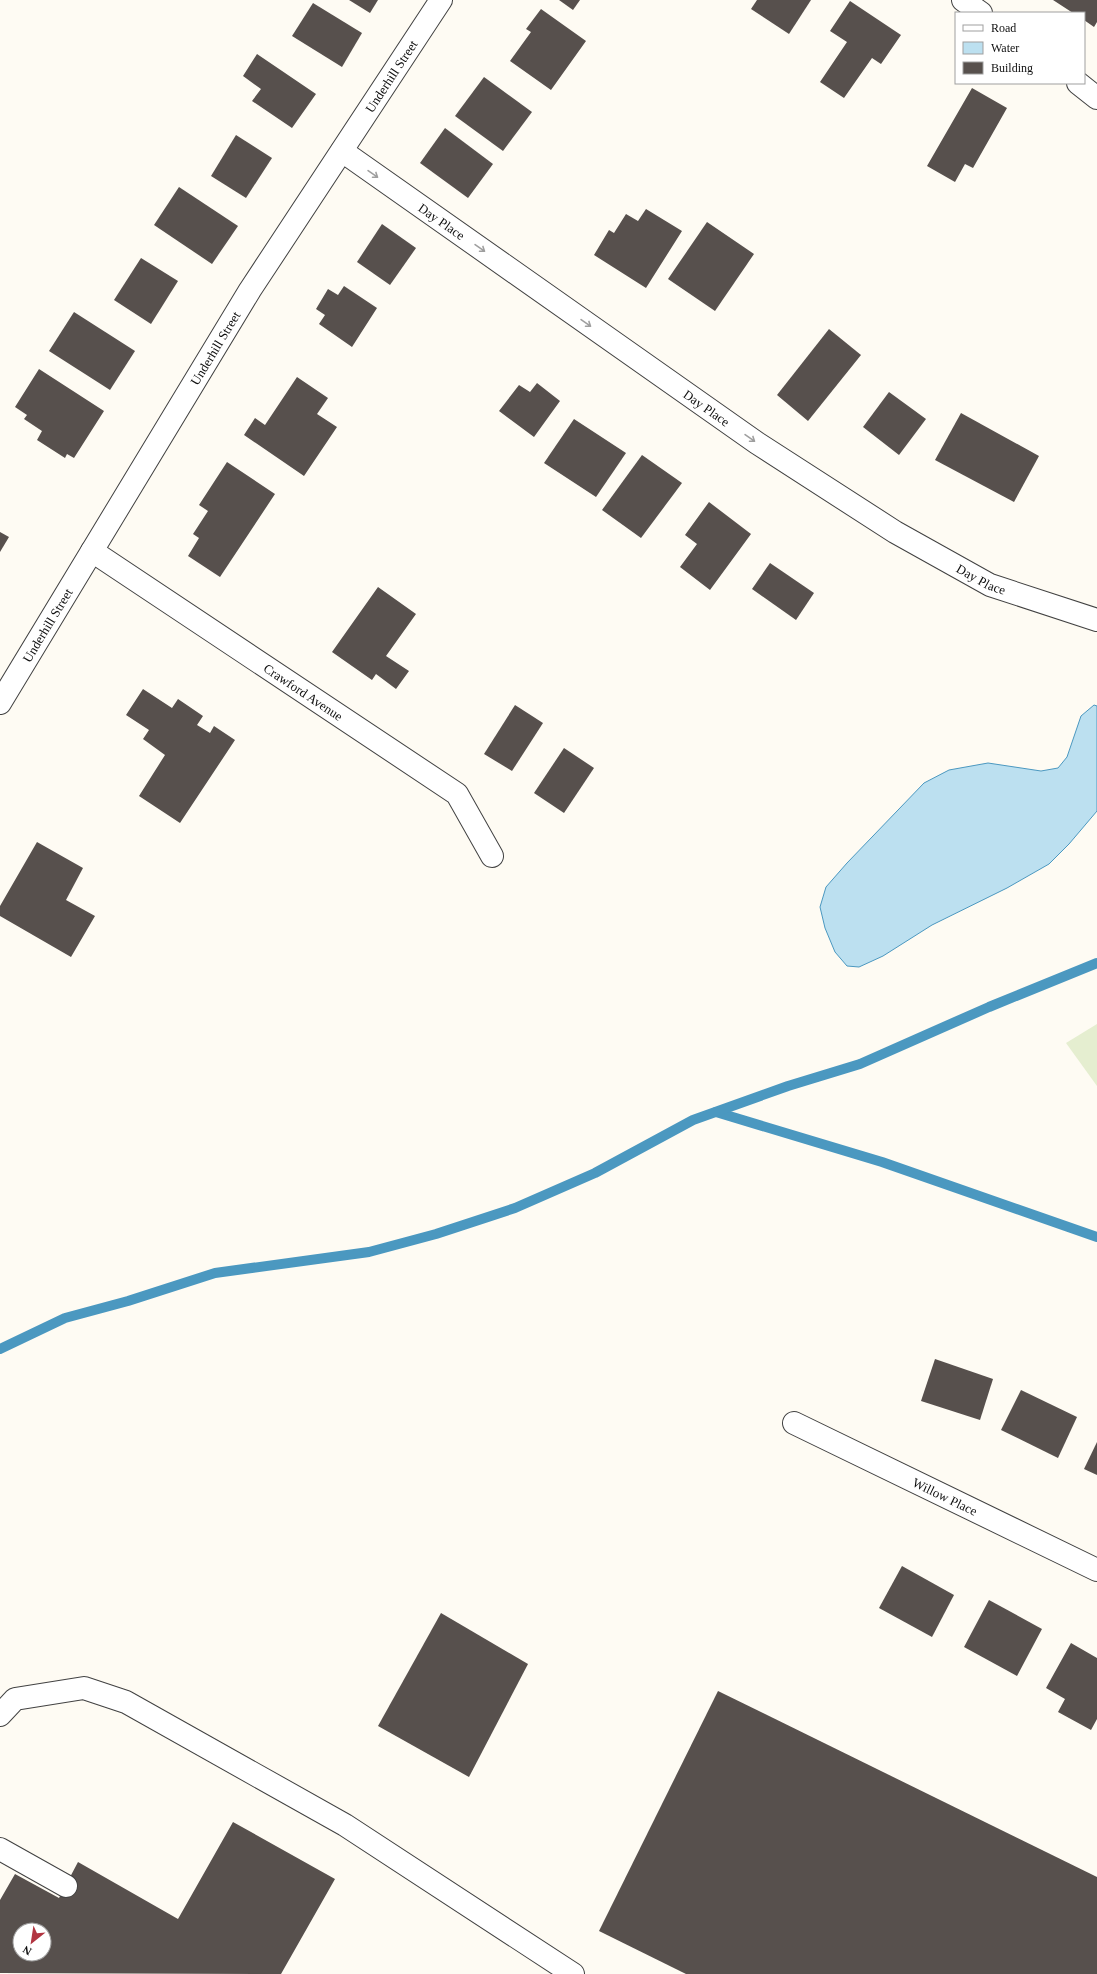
<svg xmlns="http://www.w3.org/2000/svg" width="1097" height="1974" font-family="Georgia,serif">
<rect width="100%" height="100%" fill="#fefbf3"/>
<path fill="#e5eed0" d="M1097 1024V1086L1066 1043Z"/>
<path fill="#bce0f0" stroke="#4b98c0" d="M1094 705 1097 706V811L1069 844 1049 864 1007 888 932 925 883 956 859 967 847 966 835 952 825 928 820 907 826 887 847 863 924 783 949 770 988 763 1041 771 1058 768 1067 757 1081 716Z"/>
<g fill="none" stroke-linecap="round" stroke-linejoin="round">
<g stroke="#4b98c0" stroke-width="10">
<path d="M716 1112 882 1162 1097 1237"/>
<path d="M0 1349 65 1318 128 1301 215 1273 369 1252 436 1234 515 1208 595 1173 693 1120 788 1086 860 1064 989 1007 1097 963"/>
</g>
</g>
<g fill="#57504d" fill-rule="evenodd">
<path d="M349 0H378L370 13Z"/>
<path d="M559 0H580L573 10Z"/>
<path d="M757 0H811L789 34 751 9Z"/>
<path d="M1053 0H1097V22L1094 27 1084 20V13H1073Z"/>
<path d="M850 1 901 35 881 64 872 58 844 98 820 82 847 42 830 31Z"/>
<path d="M313 3 362 33 342 67 292 36Z"/>
<path d="M541 9 586 41 551 90 510 61 531 32 526 29Z"/>
<path d="M257 54 316 94 292 128 252 101 261 89 243 76Z"/>
<path d="M484 77 532 112 503 151 455 116Z"/>
<path d="M972 88 1007 108 973 168 965 164 955 182 927 166Z"/>
<path d="M445 128 493 164 468 198 420 163Z"/>
<path d="M236 135 272 158 246 198 211 176Z"/>
<path d="M179 187 238 226 212 264 154 225Z"/>
<path d="M646 209 682 231 646 288 594 255 609 230 614 233 626 214 638 221Z"/>
<path d="M707 222 754 254 715 311 668 279Z"/>
<path d="M382 224 416 248 390 285 357 262Z"/>
<path d="M141 258 178 281 151 324 114 300Z"/>
<path d="M344 286 377 308 352 347 319 324 325 315 316 309 328 289 338 295Z"/>
<path d="M74 312 135 351 110 390 49 351Z"/>
<path d="M829 329 861 355 808 421 777 395Z"/>
<path d="M39 369 104 411 74 458 67 454 65 458 37 440 42 431 24 419 27 415 15 407Z"/>
<path d="M297 377 328 398 317 414 337 427 304 476 244 435 255 418 265 425Z"/>
<path d="M537 383 560 401 534 437 499 411 519 385 530 392Z"/>
<path d="M889 392 926 419 899 455 863 427Z"/>
<path d="M961 413 1039 456 1014 502 935 460Z"/>
<path d="M574 419 626 453 596 497 544 463Z"/>
<path d="M642 455 682 483 641 538 602 510Z"/>
<path d="M227 462 275 494 220 577 188 556 199 538 193 534 208 511 199 505Z"/>
<path d="M709 502 751 534 710 590 680 567 697 544 685 535Z"/>
<path d="M0 532 9 537 0 552Z"/>
<path d="M770 563 814 593 796 620 752 589Z"/>
<path d="M378 587 416 614 386 656 409 671 396 689 376 674 372 680 332 652Z"/>
<path d="M143 689 172 708 178 699 203 716 197 725 210 733 214 726 235 740 180 823 139 796 165 755 143 739 149 730 126 715Z"/>
<path d="M515 705 543 723 512 771 484 754Z"/>
<path d="M564 748 594 768 564 813 534 793Z"/>
<path d="M37 842 83 868 66 900 95 916 71 957 0 916V906Z"/>
<path d="M935 1359 993 1379 980 1420 921 1401Z"/>
<path d="M1021 1390 1077 1417 1058 1458 1001 1430Z"/>
<path d="M1097 1442V1475L1084 1469Z"/>
<path d="M902 1566 954 1595 932 1637 879 1608Z"/>
<path d="M989 1600 1042 1629 1017 1676 964 1647Z"/>
<path d="M441 1613 528 1664 469 1777 378 1726Z"/>
<path d="M1071 1643 1097 1658V1719L1091 1730 1058 1712 1065 1699 1046 1688Z"/>
<path d="M718 1691 1097 1877V1974H686L599 1931Z"/>
<path d="M233 1822 335 1879 281 1974 0 1973V1900L15 1874 59 1898 78 1862 178 1919ZM20 1930H44V1954H20Z"/>
</g>
<g fill="none" stroke-linecap="round" stroke-linejoin="round">
<defs>
<g id="minor">
<path d="M963 0 981 13"/>
<path d="M1078 83 1097 98"/>
<path id="s1" d="M342 151 757 443 895 532 990 585 1097 620"/>
<path id="s2" d="M92 551 457 794 492 856"/>
<path id="s3" d="M0 703 250 290 441 0"/>
<path id="s4" d="M794 1423 1097 1570"/>
<path d="M0 1715 15 1699 84 1688 126 1702 345 1825 573 1974"/>
<path d="M0 1849 66 1886"/>
</g>
</defs>
<use href="#minor" stroke="#424242" stroke-width="24"/>
<use href="#minor" stroke="#fff" stroke-width="22"/>
</g>
<defs><path id="oneway-shaft" d="M-6 0H5M1.5-3L5.5 0L1.5 3" fill="none" stroke-width="1.6" stroke-linecap="round" stroke-linejoin="round"/></defs>
<g stroke="#9f9f9f">
<use href="#oneway-shaft" transform="translate(373 174) rotate(35)"/>
<use href="#oneway-shaft" transform="translate(480 248) rotate(35)"/>
<use href="#oneway-shaft" transform="translate(586 323) rotate(35)"/>
<use href="#oneway-shaft" transform="translate(750 438) rotate(35)"/>
</g>
<g text-anchor="middle" stroke-width="4" stroke-linejoin="round" paint-order="stroke">
<g font-size="13" fill="#0f0f0f" stroke="#fff">
<text dy="5" stroke="none"><textPath href="#s3" startOffset="739">Underhill Street</textPath></text>
<text dy="5" stroke="none"><textPath href="#s1" startOffset="122">Day Place</textPath></text>
<text dy="5" stroke="none"><textPath href="#s3" startOffset="415">Underhill Street</textPath></text>
<text dy="5" stroke="none"><textPath href="#s1" startOffset="446">Day Place</textPath></text>
<text dy="5" stroke="none"><textPath href="#s1" startOffset="770">Day Place</textPath></text>
<text dy="5" stroke="none"><textPath href="#s3" startOffset="91">Underhill Street</textPath></text>
<text dy="5" stroke="none"><textPath href="#s2" startOffset="254">Crawford Avenue</textPath></text>
<text dy="5" stroke="none"><textPath href="#s4" startOffset="168">Willow Place</textPath></text>
</g>
</g>
<rect x="955" y="12" width="130" height="72" fill="#ffffff" stroke="#9f9f9f"/>
<rect x="963" y="25" width="20" height="6" fill="#ffffff" stroke="#9f9f9f"/>
<text x="991" y="32" font-size="12" fill="#0f0f0f">Road</text>
<rect x="963" y="42" width="20" height="12" fill="#bce0f0" stroke="#9f9f9f"/>
<text x="991" y="52" font-size="12" fill="#0f0f0f">Water</text>
<rect x="963" y="62" width="20" height="12" fill="#57504d" stroke="#9f9f9f"/>
<text x="991" y="72" font-size="12" fill="#0f0f0f">Building</text>
<g transform="translate(32 1942) rotate(210)"><circle r="19" fill="#ffffff" stroke="#9f9f9f"/>
<path d="M0-3L7 15L0 10L-7 15Z" fill="#b23541"/>
<text y="-6" font-size="11" font-weight="bold" text-anchor="middle" fill="#0f0f0f">N</text>
</g>
</svg>
